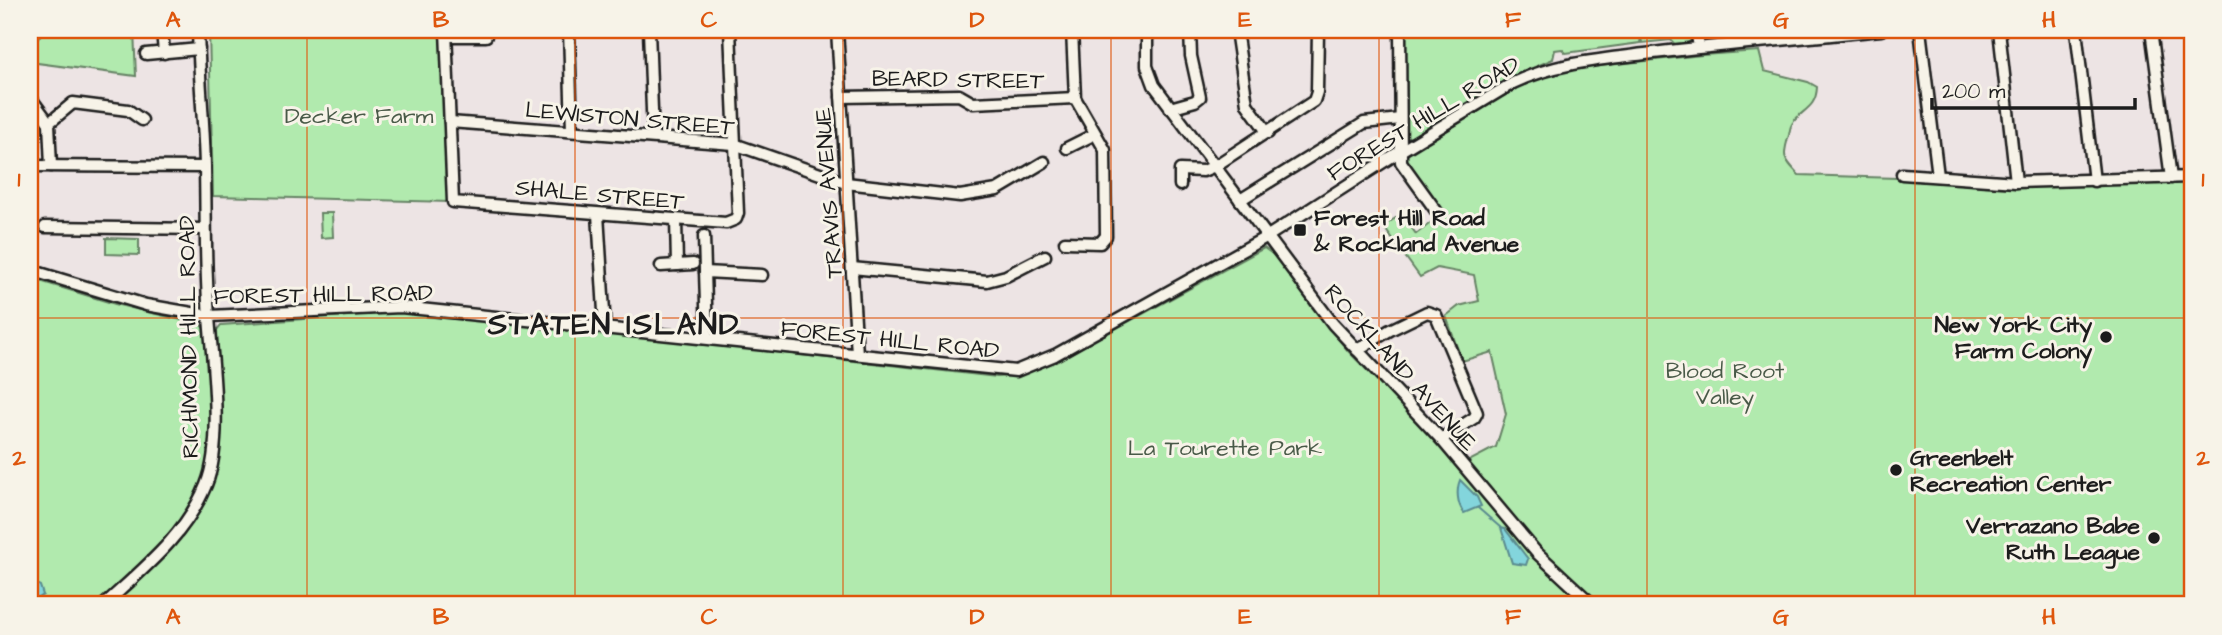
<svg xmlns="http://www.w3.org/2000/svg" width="2222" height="635" font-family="'Architects Daughter',sans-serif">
<rect width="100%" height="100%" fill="#ede4e4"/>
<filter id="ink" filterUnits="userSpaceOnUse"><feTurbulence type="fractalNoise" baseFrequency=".0143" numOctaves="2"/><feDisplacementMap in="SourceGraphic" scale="14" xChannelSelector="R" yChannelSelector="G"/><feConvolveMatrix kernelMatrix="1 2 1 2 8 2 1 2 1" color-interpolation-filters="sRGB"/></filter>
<g filter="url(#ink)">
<g fill="#b1eaae" stroke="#668365" stroke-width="2">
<path d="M44 30H134L136 76 30 62V50Z"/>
<path d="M209 30H441L450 202 213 196Z"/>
<path d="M1404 30H1692C1693 41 1688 46 1677 47L1671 40 1642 43 1641 37 1640 43 1566 53 1562 49 1555 50 1553 59 1519 74 1412 139 1406 136 1404 132Z"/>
<path d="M1702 30H1775L1716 37 1711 35 1709 38Z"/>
<path d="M1759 51 1764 71 1808 82 1817 87C1816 110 1801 109 1792 124 1790 127 1790 131 1789 135 1782 157 1783 158 1799 175L1898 178 2035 187 2192 181V600L2173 605H1599L1525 535 1467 462 1496 447 1506 414 1492 352 1462 361 1446 316 1459 306 1479 301 1474 275 1437 268 1420 277 1383 226 1402 214 1416 234 1442 214 1408 164 1406 159 1407 155 1525 83 1546 74 1570 69 1702 55Z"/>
<path d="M320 213H332L333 237 321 238Z"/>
<path d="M106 238 139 239V255L106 254Z"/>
<path d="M1264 248 1278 258 1311 306 1349 352 1414 418 1535 558 1586 605H109L149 569 210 487 217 464 219 383 217 330 221 325 401 312 425 313 997 377C1019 376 1036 370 1056 361Z"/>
<path d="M30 278 115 304 194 323 201 325 205 330C208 373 217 421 209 464 199 518 138 570 99 605H30Z"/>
</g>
<g fill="#83d5dc" stroke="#5a8b8f" stroke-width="2">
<path d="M1460 480 1477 497 1481 506 1464 513C1457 504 1456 490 1460 480Z"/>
<path d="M1501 528 1505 529 1528 559 1526 565 1512 563Z"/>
<path d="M31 581 40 586 43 595 30 605Z"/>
</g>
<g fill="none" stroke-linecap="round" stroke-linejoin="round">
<path stroke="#5a8b8f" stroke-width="2" d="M1478 508 1501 528"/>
<defs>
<g id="minor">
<path d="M162 30 164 53"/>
<path d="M446 30 453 202 726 223 736 219 738 213 730 30"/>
<path d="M569 30 572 131"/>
<path d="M649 30 653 137"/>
<path d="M837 30 857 354"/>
<path d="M1147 30V66L1154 85 1333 324 1441 439 1536 552 1593 605"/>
<path d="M1236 30 1247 104 1268 133"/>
<path d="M1400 30 1401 162 1437 212"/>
<path d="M1696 30 1699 47"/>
<path d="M1920 30 1938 176"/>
<path d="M1999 30 2016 182"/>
<path d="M2076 30 2094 181"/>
<path d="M2151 30 2171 178"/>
<path d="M446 36H486"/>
<path d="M146 54 199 49"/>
<path d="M30 97 49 123"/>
<path d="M841 97 959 95 973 103 1075 98"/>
<path d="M1170 108 1195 101 1200 97 1191 56 1190 30"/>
<path d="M450 122 734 144 846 183 960 196 997 190 1044 162"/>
<path d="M1067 148 1095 134"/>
<path d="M30 166 205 167"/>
<path d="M51 166 49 123 73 103 128 110 142 120"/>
<path d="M1902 174 2016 182 2192 177"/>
<path d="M1180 185V170L1203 171 1215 166 1314 101 1317 92 1318 30"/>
<path d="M1240 200 1364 123 1400 119"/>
<path d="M598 214 605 328"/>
<path d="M676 219 677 265"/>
<path d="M45 227 205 229"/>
<path d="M704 236 707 338"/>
<path d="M1065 242 1100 243 1106 236 1105 150 1075 98 1072 30"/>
<path d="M661 266 693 264"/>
<path d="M852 268 987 281 1006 276 1045 256"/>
<path d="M30 270 146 305 209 316 401 307 1016 371 1055 355 1268 236 1399 152 1513 83C1558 62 1605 59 1653 53 1729 44 1805 38 1881 30"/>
<path d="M705 272 762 275"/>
<path d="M1357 350 1390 330 1427 312 1436 315 1477 413 1474 418 1441 439"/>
<path d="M104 605C143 569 186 535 206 485 224 441 212 363 209 316 205 267 206 217 205 167 204 122 199 76 198 30"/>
</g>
</defs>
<use href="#minor" stroke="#1c1c1c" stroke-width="15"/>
<use href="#minor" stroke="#f7f3e8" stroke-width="10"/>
</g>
</g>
<path fill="none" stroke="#de560d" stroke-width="2" stroke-opacity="0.55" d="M307 30V605M575 30V605M843 30V605M1111 30V605M1379 30V605M1647 30V605M1915 30V605M30 318H2192"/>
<g fill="#1c1c1c" stroke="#f7f3e8" stroke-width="2.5">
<rect x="1293" y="223" width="14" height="14" rx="3.5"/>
<circle cx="2106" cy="337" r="7"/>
<circle cx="1896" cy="470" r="7"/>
<circle cx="2154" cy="538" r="7"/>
</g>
<g text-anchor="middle" stroke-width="6" stroke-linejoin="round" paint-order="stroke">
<g font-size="23" fill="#1c1c1c" stroke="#f7f3e8">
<text transform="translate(958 79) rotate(1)" y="8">BEARD STREET</text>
<text transform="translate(630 118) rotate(5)" y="8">LEWISTON STREET</text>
<text transform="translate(1423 118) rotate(-31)" y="8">FOREST HILL ROAD</text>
<text transform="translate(828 193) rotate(-94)" y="8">TRAVIS AVENUE</text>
<text transform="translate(600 194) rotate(5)" y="8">SHALE STREET</text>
<text transform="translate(323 294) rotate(-1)" y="8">FOREST HILL ROAD</text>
<text transform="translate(188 337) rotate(-91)" y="8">RICHMOND HILL ROAD</text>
<text transform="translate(890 339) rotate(6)" y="8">FOREST HILL ROAD</text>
<text transform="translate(1401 367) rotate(48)" y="8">ROCKLAND AVENUE</text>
</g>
<g font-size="23" fill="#495a48" stroke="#f7f3e8">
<text x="359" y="123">Decker Farm</text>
<text x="1725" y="378">Blood Root<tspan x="1725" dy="26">Valley</tspan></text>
<text x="1225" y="455">La Tourette Park</text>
</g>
<g font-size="23" font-weight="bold" fill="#1c1c1c" stroke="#f7f3e8" text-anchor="start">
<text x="1314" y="225">Forest Hill Road<tspan x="1314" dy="26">&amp; Rockland Avenue</tspan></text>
<text x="2092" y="332" text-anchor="end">New York City<tspan x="2092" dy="26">Farm Colony</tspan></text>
<text x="1910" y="465">Greenbelt<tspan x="1910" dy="26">Recreation Center</tspan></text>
<text x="2140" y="533" text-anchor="end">Verrazano Babe<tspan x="2140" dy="26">Ruth League</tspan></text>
</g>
<g font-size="30" font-weight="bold" letter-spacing="2" fill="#1c1c1c" stroke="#f7f3e8">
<text x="614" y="334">STATEN ISLAND</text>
</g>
</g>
<rect width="2222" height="635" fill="none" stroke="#f7f3e8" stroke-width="77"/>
<path d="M1932 98v10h203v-10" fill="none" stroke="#1c1c1c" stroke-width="3.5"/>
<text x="1942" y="98" font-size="21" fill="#1c1c1c" stroke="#f7f3e8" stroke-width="5" paint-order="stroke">200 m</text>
<rect x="38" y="38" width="2146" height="558" fill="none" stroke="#de560d" stroke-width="2.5"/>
<g font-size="23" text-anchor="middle" font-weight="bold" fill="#de560d">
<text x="173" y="27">A</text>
<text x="441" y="27">B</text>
<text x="709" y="27">C</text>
<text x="977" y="27">D</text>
<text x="1245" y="27">E</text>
<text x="1513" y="27">F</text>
<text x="1781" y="27">G</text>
<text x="2049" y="27">H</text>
<text x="19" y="186">1</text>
<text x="2203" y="186">1</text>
<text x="19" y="465">2</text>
<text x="2203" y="465">2</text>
<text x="173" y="624">A</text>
<text x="441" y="624">B</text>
<text x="709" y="624">C</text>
<text x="977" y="624">D</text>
<text x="1245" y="624">E</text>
<text x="1513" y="624">F</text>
<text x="1781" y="624">G</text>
<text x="2049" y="624">H</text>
</g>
</svg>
